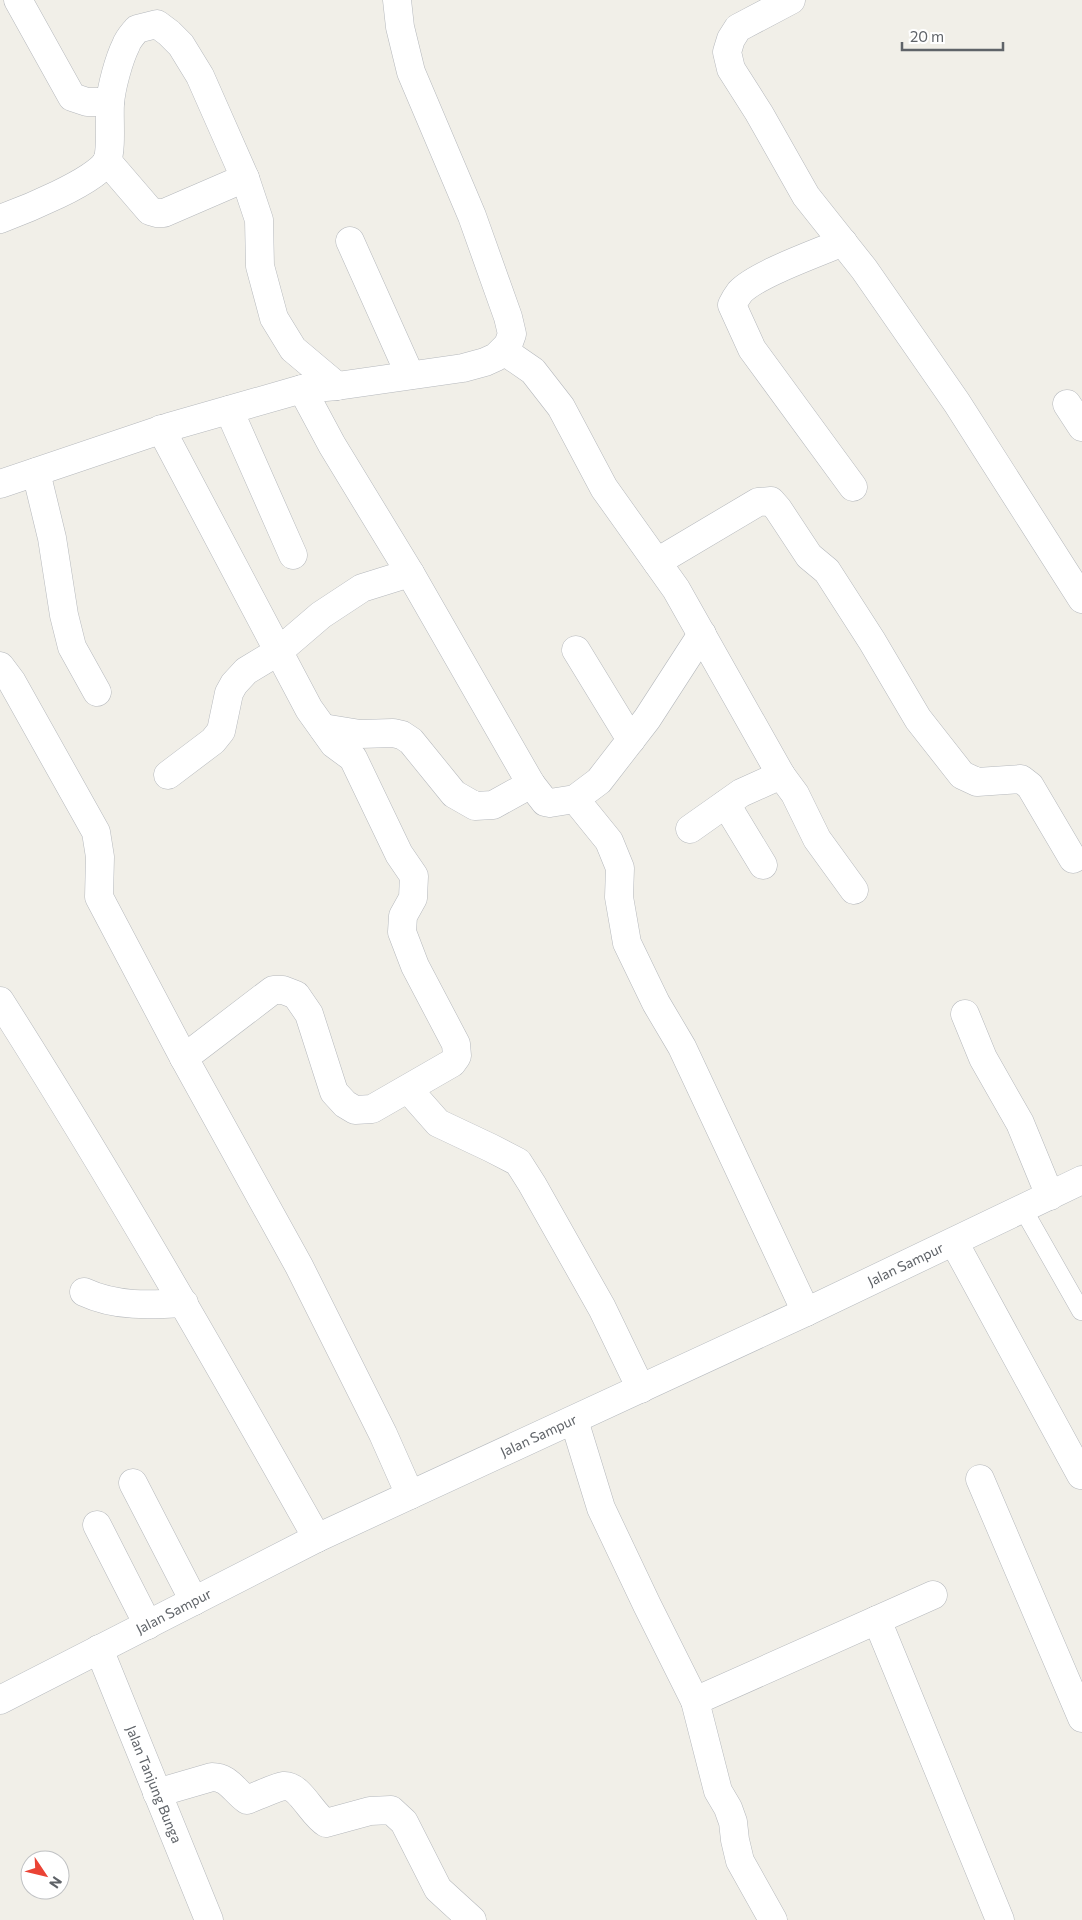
<svg xmlns="http://www.w3.org/2000/svg" width="1082" height="1920" font-family="Commissioner,sans-serif">
<rect width="100%" height="100%" fill="#f1efe8"/>
<g fill="none" stroke-linecap="round" stroke-linejoin="round">
<defs>
<path id="lane" d="M1023 1209 1081 1311"/>
<g id="street">
<path d="M18 0 72 97 87 102H110"/>
<path d="M791 0 738 28 731 39 727 52 731 69 759 113 806 196 864 269 957 403 1082 599"/>
<path d="M107 161 150 211 157 213H164L245 178"/>
<path d="M0 219C22 211 97 181 107 161 112 150 109 117 110 104 111 88 119 59 126 45 128 39 133 34 137 29L157 24 169 33 181 45 200 76 245 178 259 220 260 266 274 318 293 349 337 386"/>
<path d="M350 241 410 375"/>
<path d="M843 242C818 253 757 274 740 292 737 296 734 301 732 305L752 349 853 487"/>
<path d="M504 351 533 371 561 407 604 488 676 589 781 775 741 793 690 829"/>
<path d="M302 389 332 445 410 573 531 784 545 802 550 803 575 799 599 781 647 719 702 634"/>
<path d="M1067 404 1082 427"/>
<path d="M229 410 293 555"/>
<path d="M161 429 309 709 334 744 353 758 399 854 414 876 413 898 403 916 402 932 415 966 456 1044 457 1056 452 1063 372 1109 355 1110 345 1104 334 1092 309 1014 296 995 283 990H273L184 1058"/>
<path d="M36 472 52 538 64 615 72 647 97 692"/>
<path d="M0 484 169 427 302 389 337 386 463 368 485 362 496 357 508 345 512 334 508 317 472 216 411 72 400 27 397 0"/>
<path d="M657 562 758 502 771 501 778 509 809 556 827 571 872 641 918 719 962 775 977 782 1021 779 1030 786 1073 859"/>
<path d="M576 650 631 740"/>
<path d="M0 666 12 682 96 832 100 857 99 897 184 1058 299 1266 383 1434 410 1495"/>
<path d="M323 728 360 734 393 733 402 735 411 741 454 794 475 806 493 805 531 784"/>
<path d="M168 775 213 741 221 731 229 693 234 684 246 671 279 651 321 615 362 588 410 573"/>
<path d="M781 775 795 794 817 839 854 890"/>
<path d="M575 799 609 841 620 868 619 897 627 943 656 1003 682 1047 806 1312"/>
<path d="M726 804 763 865"/>
<path d="M0 1001C112 1177 215 1357 317 1538"/>
<path d="M965 1014 983 1058 1020 1123 1050 1196"/>
<path d="M408 1089 438 1123 491 1148 518 1162 532 1184 602 1308 641 1389"/>
<path d="M954 1242 1081 1475"/>
<path d="M84 1292C116 1307 150 1305 184 1303"/>
<path d="M574 1420 601 1508 647 1605 695 1701 718 1791 728 1808 733 1822 735 1840 740 1861 773 1920"/>
<path d="M980 1479 1082 1718"/>
<path d="M133 1483 194 1601"/>
<path d="M97 1525 148 1625"/>
<path d="M877 1620 1000 1920"/>
<path id="s1" d="M99 1649 209 1920"/>
<path d="M695 1701 933 1595"/>
<path d="M157 1793 212 1777C229 1777 234 1791 247 1800 255 1797 276 1787 284 1786 300 1785 312 1815 326 1823L370 1811 391 1810 404 1822 438 1889 472 1920"/>
</g>
<g id="secondary">
<path id="s2" d="M0 1700 317 1538 806 1312 1082 1180"/>
</g>
</defs>
<use href="#lane" stroke="#b5b8bc" stroke-width="19"/>
<use href="#street" stroke="#b5b8bc" stroke-width="29"/>
<use href="#secondary" stroke="#b6babf" stroke-width="29"/>
<use href="#lane" stroke="#fff" stroke-width="18"/>
<use href="#street" stroke="#fff" stroke-width="28"/>
<use href="#secondary" stroke="#fff" stroke-width="28"/>
</g>
<g text-anchor="middle" stroke-width="4" stroke-linejoin="round" paint-order="stroke">
<g font-size="14" fill="#5f6368" stroke="#fff">
<text dy="5" stroke="none"><textPath href="#s2" startOffset="1005">Jalan Sampur</textPath></text>
<text dy="5" stroke="none"><textPath href="#s2" startOffset="600">Jalan Sampur</textPath></text>
<text dy="5" stroke="none"><textPath href="#s2" startOffset="195">Jalan Sampur</textPath></text>
<text dy="5" stroke="none"><textPath href="#s1" startOffset="146">Jalan Tanjung Bunga</textPath></text>
</g>
</g>
<g transform="translate(45 1875) rotate(125)"><circle r="24" fill="#ffffff" stroke="#bfc1c3"/>
<path d="M0-4L9 19L0 12L-9 19Z" fill="#ea4335"/>
<text y="-8" font-size="14" font-weight="bold" text-anchor="middle" fill="#5f6368">N</text>
</g>
<path d="M902 42v8h101v-8" fill="none" stroke="#5f6368" stroke-width="2.5"/>
<text x="910" y="42" font-size="15" fill="#5f6368" stroke="#ffffff" stroke-width="4" paint-order="stroke">20 m</text>
</svg>
